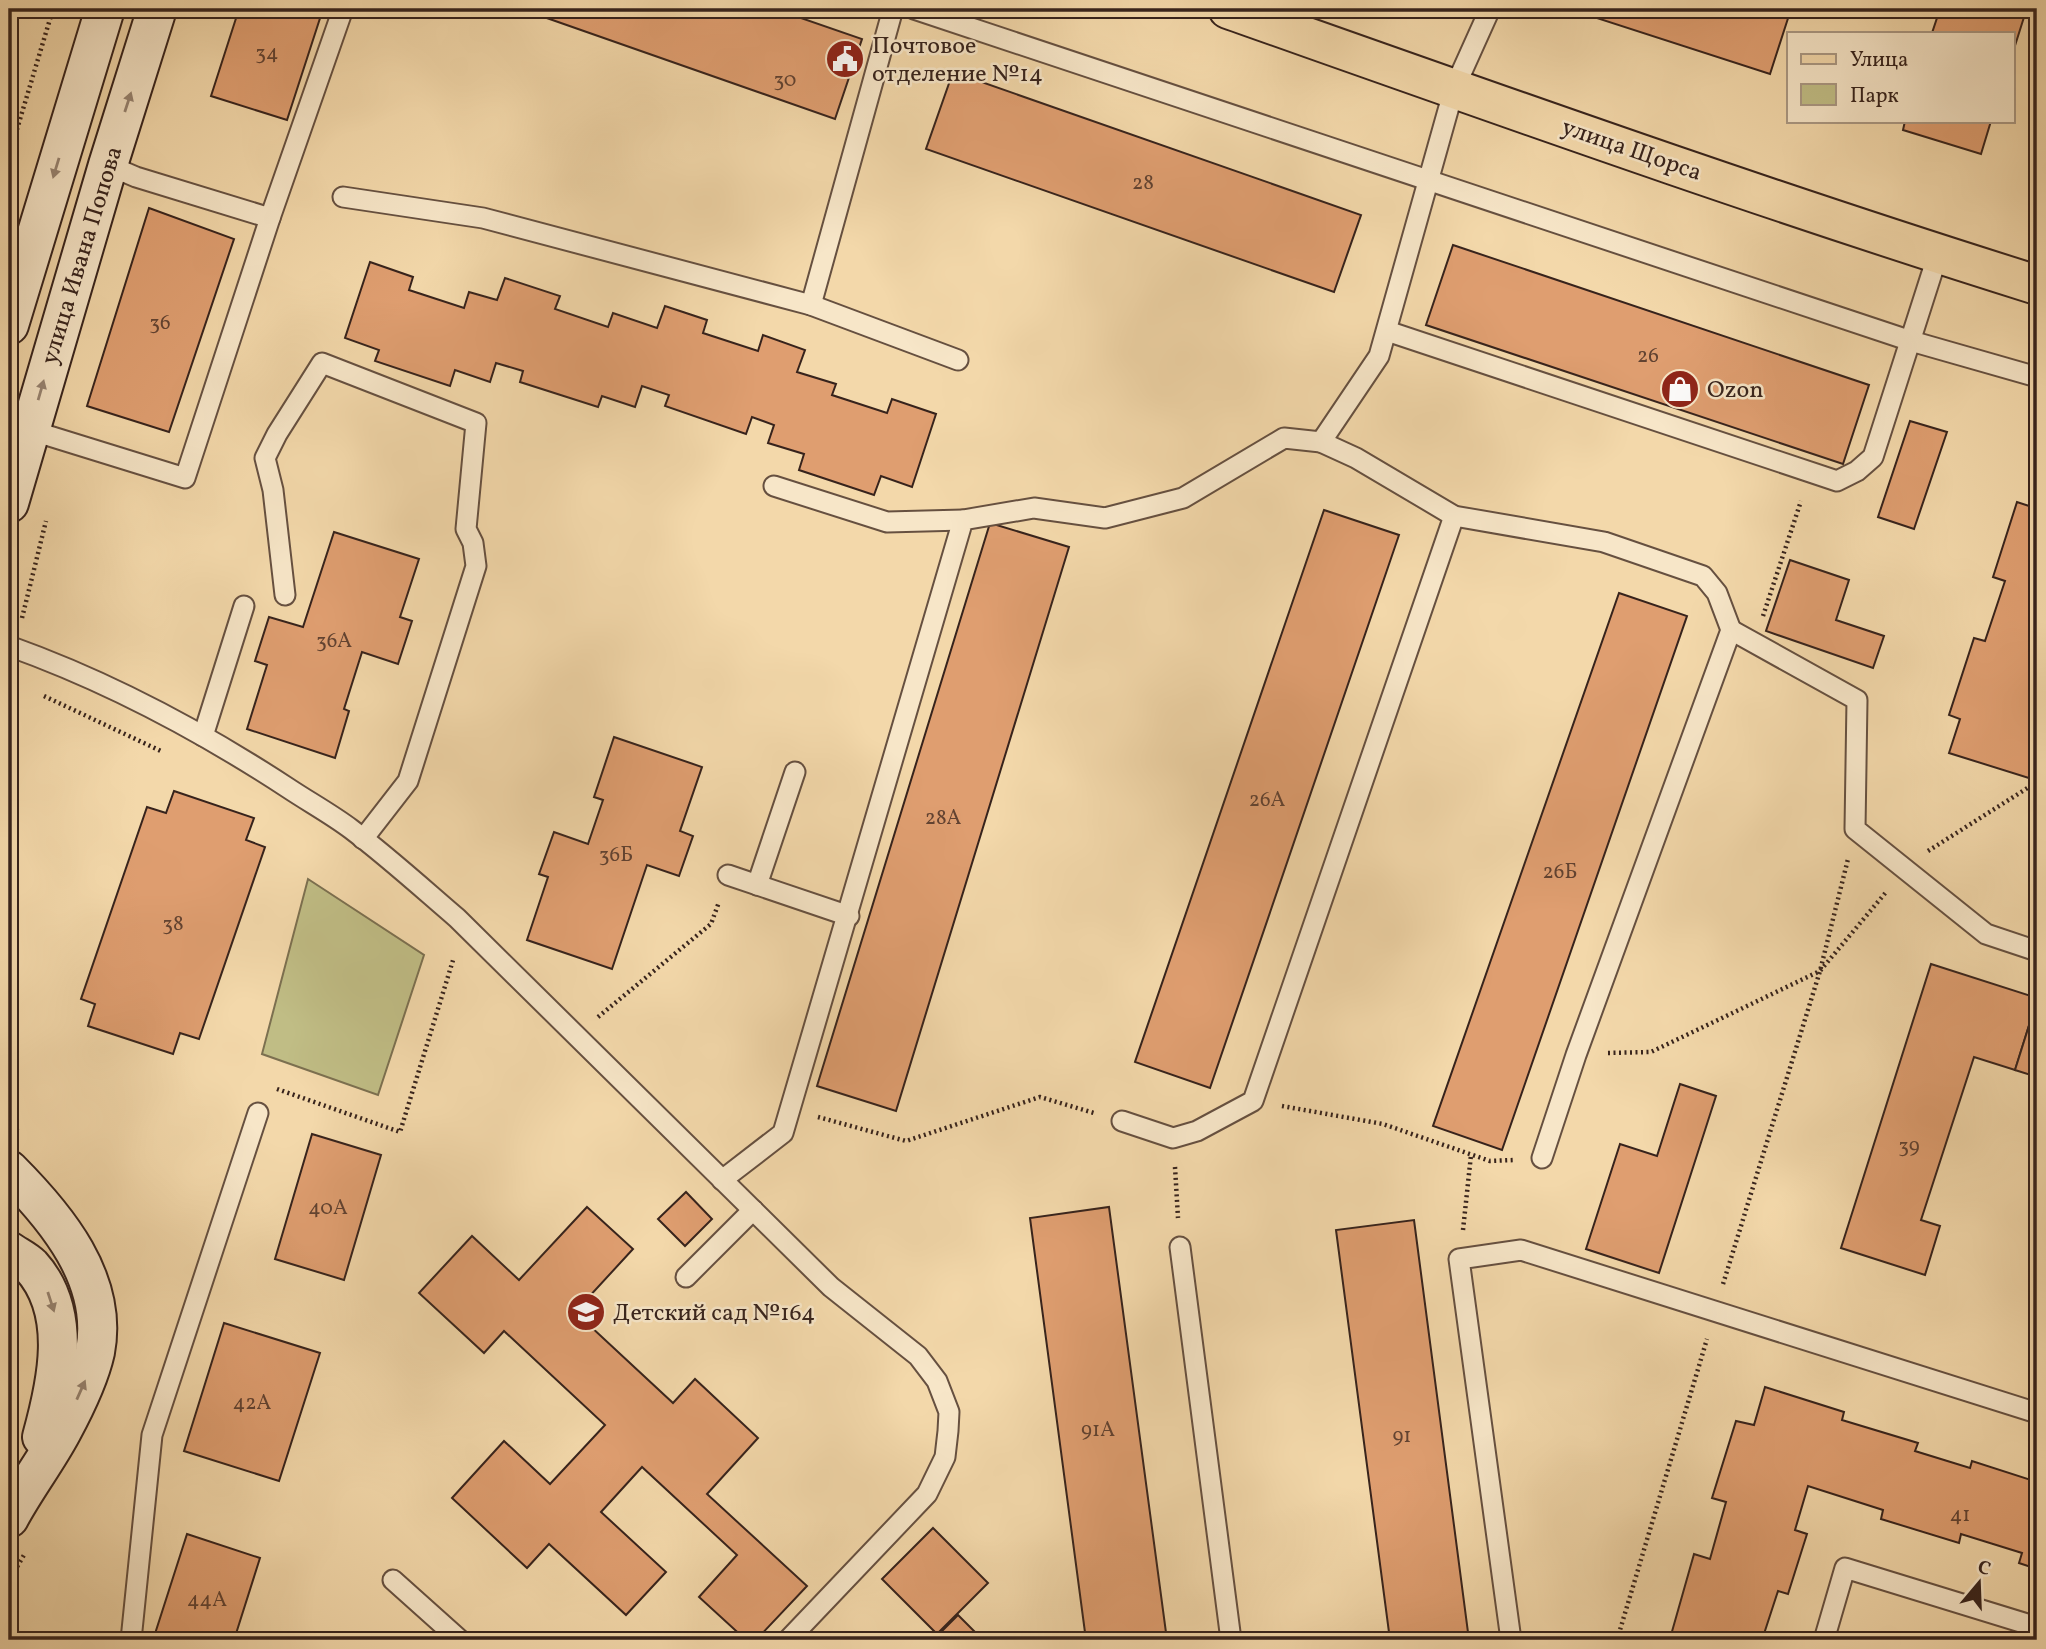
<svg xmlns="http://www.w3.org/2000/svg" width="2046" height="1649" font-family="Vollkorn,serif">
<rect width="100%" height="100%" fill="#f3d8aa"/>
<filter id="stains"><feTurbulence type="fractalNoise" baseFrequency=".00286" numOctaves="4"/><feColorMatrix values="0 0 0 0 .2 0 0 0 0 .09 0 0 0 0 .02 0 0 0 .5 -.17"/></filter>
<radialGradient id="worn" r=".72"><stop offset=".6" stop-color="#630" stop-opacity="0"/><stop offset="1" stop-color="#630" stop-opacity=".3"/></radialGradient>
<path fill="#c0bd85" stroke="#7c7050" stroke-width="2" d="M308 879 424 955 378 1095 262 1054Z"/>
<g fill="#df9e70" stroke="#37231c" stroke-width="2">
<path d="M239 9H323L287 120 211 96Z"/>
<path d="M521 9H775L862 39 835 119Z"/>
<path d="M1576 9H1791L1770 74 1575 11Z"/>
<path d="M1940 9H2007L2025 14 2013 52V33H1932Z"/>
<path d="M953 72 1361 215 1334 292 926 149Z"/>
<path d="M1905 121H1991L1981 154 1903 130Z"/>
<path d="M149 208 234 239 169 432 87 406Z"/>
<path d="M1453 245 1869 385 1843 464 1426 325Z"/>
<path d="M370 262 413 277 409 290 464 308 469 292 497 300 505 278 560 296 555 309 608 327 613 313 657 328 665 306 707 320 703 333 758 351 763 335 805 350 797 372 836 384 832 395 887 413 892 399 936 414 912 487 881 476 874 495 799 470 804 454 768 443 774 425 752 417 746 434 665 406 669 395 642 386 635 407 602 396 598 407 520 382 523 371 496 363 490 382 455 370 450 386 375 361 379 350 345 338Z"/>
<path d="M1910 421 1947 432 1914 529 1878 517Z"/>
<path d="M2037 479V763L2032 779 1949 753 1960 719 1949 715 1974 638 1985 641 2005 581 1993 577 2017 502 2029 506Z"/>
<path d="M1324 510 1399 535 1210 1088 1135 1062Z"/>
<path d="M990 523 1069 547 896 1111 817 1086Z"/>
<path d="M334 532 419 559 400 617 412 621 398 664 362 652 344 709 349 711 335 758 247 729 267 665 255 661 269 617 303 627Z"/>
<path d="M1790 560 1849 580 1836 620 1884 636 1873 668 1766 631Z"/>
<path d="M1619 593 1687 616 1502 1150 1433 1126Z"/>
<path d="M614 737 702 767 680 831 693 836 679 876 647 865 612 969 527 940 548 877 539 874 554 832 588 844 603 800 594 797Z"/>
<path d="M174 791 254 818 246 840 265 847 199 1039 180 1033 173 1054 88 1026 95 1004 81 999 147 807 166 813Z"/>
<path d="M1931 964 2037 998V1000L2015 1070 1974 1057 1921 1220 1940 1226 1925 1275 1841 1248Z"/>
<path d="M2037 1000V1077L2015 1070Z"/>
<path d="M1680 1084 1716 1096 1659 1273 1586 1249 1620 1144 1657 1156Z"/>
<path d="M312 1134 381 1155 344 1280 275 1259Z"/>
<path d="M686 1192 712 1219 685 1246 658 1219Z"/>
<path d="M587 1207 633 1249 575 1312 673 1403 695 1379 758 1438 707 1494 807 1586 756 1640H746L699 1597 737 1555 642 1467 601 1512 666 1572 626 1615 549 1544 527 1568 452 1498 504 1441 550 1484 605 1425 504 1331 484 1353 419 1293 472 1236 519 1280Z"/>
<path d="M1109 1207 1167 1640H1086L1030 1218Z"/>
<path d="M1414 1220 1469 1640H1390L1336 1230Z"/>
<path d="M224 1323 320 1353 279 1481 184 1451Z"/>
<path d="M1765 1387 1844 1412 1842 1420 1918 1443 1915 1451 1970 1468 1972 1461 2037 1482V1569L2019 1563 2022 1553 1961 1534 1959 1543 1881 1519 1883 1510 1808 1486 1795 1530 1807 1534 1788 1594 1778 1591 1762 1640H1687L1671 1635 1694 1554 1710 1559 1726 1502 1712 1498 1736 1421 1754 1425Z"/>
<path d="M933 1528 988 1583 937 1634 882 1579Z"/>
<path d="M187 1534 260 1558 234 1640H153Z"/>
<path d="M958 1615 983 1640H933Z"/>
</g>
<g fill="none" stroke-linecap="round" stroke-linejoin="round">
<defs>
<g id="service">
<path d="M914 9 1911 341 2037 377"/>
<path d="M108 165 136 177 270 218"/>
<path d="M343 197 483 218 811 305 958 360"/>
<path d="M811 305 893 9"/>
<path d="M1387 331 1837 481 1857 471 1873 457 1938 254"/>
<path d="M30 430 185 478 270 218 343 9"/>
<path d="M1321 442 1356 458 1454 516 1604 542 1703 576 1717 593 1731 630 1576 1055 1542 1158"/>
<path d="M774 486 887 522 963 520"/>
<path d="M285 595 273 490 265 458 277 434 322 363 476 423 466 529 473 543 476 566 408 781 363 839"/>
<path d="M1731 630 1857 700 1855 829 1986 934 2037 951"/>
<path d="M9 646C107 681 201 731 288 788 309 802 331 814 351 829 388 857 422 888 457 918L831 1287 918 1356 937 1381 949 1412 948 1431 945 1457 927 1494 788 1640"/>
<path d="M203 736 244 606"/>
<path d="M728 875 849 916"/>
<path d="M757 885 795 772"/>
<path d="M1122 1121 1173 1138 1197 1131 1253 1101 1454 516"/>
<path d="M722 1180 783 1133 963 520 1034 508 1105 518 1183 498 1284 438 1321 442 1379 356 1454 89 1490 9"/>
<path d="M1180 1247 1231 1640"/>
<path d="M686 1277 753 1210"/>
<path d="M393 1580 460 1640"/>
<path d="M131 1640 152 1435 258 1113"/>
<path d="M1511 1640 1459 1259 1521 1250 2037 1413"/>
<path d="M1824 1640 1845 1568 2037 1627"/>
</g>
<g id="secondary">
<path d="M9 325 105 9"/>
<path d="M9 503 108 165 157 9"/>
<path d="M9 1170C56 1217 109 1280 95 1352 89 1379 75 1407 62 1431 46 1461 25 1488 9 1518"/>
<path d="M9 1251C16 1256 25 1260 31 1266 73 1312 57 1383 42 1437"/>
</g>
<path id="primary" d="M1228 9C1497 104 1765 200 2037 285"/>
</defs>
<use href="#service" stroke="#665040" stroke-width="23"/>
<use href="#secondary" stroke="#37231c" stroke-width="42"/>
<use href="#primary" stroke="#37231c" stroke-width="42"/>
<g stroke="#37231c" stroke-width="4.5" stroke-dasharray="2 3.5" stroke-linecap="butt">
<path d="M9 156 53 9"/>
<path d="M1763 616 1801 501"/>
<path d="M22 618 46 521"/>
<path d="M44 696 163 752"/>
<path d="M1928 851 2037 782"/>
<path d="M598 1017 711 924 719 902"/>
<path d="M1608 1053 1651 1052 1820 971 1887 891"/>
<path d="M277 1089 400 1132 454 957"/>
<path d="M1282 1106 1383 1124 1490 1161 1514 1160"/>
<path d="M818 1117 906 1141 1040 1097 1094 1113"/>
<path d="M9 1121 18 1131"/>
<path d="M1175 1167 1178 1218"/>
<path d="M1463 1230 1471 1155"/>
<path d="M1723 1284 1820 971 1848 859"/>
<path d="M9 1581 24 1555"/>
<path d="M1617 1640 1707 1339"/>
</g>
<use href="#service" stroke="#f7e6c8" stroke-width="19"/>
<use href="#secondary" stroke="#f7e6c8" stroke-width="38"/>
<use href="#primary" stroke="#f3d8aa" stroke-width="38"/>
</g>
<defs><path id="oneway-solid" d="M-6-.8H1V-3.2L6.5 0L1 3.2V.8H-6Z" transform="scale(1.75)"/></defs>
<g fill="#978472">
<use href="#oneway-solid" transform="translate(128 102) rotate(-72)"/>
<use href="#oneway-solid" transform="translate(56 168) rotate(107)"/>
<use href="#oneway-solid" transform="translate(41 390) rotate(-74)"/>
<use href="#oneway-solid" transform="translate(51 1302) rotate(72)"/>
<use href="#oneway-solid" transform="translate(81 1390) rotate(-66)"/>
</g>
<defs>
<symbol id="civic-disc" viewBox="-11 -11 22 22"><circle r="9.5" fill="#8f2418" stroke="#f7e6c8"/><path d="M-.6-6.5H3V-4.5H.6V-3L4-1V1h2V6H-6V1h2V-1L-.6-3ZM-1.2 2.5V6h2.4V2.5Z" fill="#fff"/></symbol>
<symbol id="shop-disc" viewBox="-11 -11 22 22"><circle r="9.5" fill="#8f2418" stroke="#f7e6c8"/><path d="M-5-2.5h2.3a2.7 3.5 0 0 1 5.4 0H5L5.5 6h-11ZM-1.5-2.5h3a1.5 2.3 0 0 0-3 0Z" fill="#fff"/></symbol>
<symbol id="school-disc" viewBox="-11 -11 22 22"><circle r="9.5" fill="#8f2418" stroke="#f7e6c8"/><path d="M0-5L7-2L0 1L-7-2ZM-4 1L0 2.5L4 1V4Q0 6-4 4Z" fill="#fff"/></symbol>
</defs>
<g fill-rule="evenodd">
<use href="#civic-disc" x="823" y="37" width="44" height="44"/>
<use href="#shop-disc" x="1658" y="367" width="44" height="44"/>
<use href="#school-disc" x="564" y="1290" width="44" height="44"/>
</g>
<g text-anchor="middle" stroke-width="5" stroke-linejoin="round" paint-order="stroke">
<g font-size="21" fill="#614231">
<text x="267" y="59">34</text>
<text x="785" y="86">30</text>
<text x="1143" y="189">28</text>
<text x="160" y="329">36</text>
<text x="1648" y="362">26</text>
<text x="334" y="647">36А</text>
<text x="1267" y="806">26А</text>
<text x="943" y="824">28А</text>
<text x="616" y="861">36Б</text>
<text x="1560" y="878">26Б</text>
<text x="173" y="930">38</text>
<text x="1909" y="1152">39</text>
<text x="328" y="1214">40А</text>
<text x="252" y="1409">42А</text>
<text x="1098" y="1436">91А</text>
<text x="1402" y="1442">91</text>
<text x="1960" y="1521">41</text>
<text x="207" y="1606">44А</text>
</g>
<g font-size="24" fill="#37231c" stroke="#f7e6c8" text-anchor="start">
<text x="872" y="53">Почтовое<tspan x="872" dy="28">отделение №14</tspan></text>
<text x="1707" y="397">Ozon</text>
<text x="613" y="1320">Детский сад №164</text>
</g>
<g font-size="24" fill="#37231c" stroke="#f7e6c8">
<text transform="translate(1632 149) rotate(19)" y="8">улица Щорса</text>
<text transform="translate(81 255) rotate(-73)" y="8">улица Ивана Попова</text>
</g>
</g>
<rect width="2046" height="1649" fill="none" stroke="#f3d8aa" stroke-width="35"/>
<rect x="10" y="10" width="2025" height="1628" fill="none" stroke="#37231c" stroke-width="3.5"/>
<rect x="18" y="18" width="2011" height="1614" fill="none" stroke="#37231c" stroke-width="2"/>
<rect x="1787" y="32" width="228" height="91" fill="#f7e6c8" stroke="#aa9883" stroke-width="2"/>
<rect x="1801" y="54" width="35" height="10" fill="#f3d8aa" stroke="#aa9883" stroke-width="2"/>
<text x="1850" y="66" font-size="21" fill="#37231c">Улица</text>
<rect x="1801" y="84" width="35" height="21" fill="#c0bd85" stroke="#aa9883" stroke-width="2"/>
<text x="1850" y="102" font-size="21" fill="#37231c">Парк</text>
<g transform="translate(1979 1583) rotate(19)" stroke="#f7e6c8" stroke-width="5" paint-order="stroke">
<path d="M0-5L12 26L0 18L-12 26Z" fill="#37231c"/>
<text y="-10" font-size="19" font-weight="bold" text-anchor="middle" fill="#37231c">С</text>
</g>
<rect width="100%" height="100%" filter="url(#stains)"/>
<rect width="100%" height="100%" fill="url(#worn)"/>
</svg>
